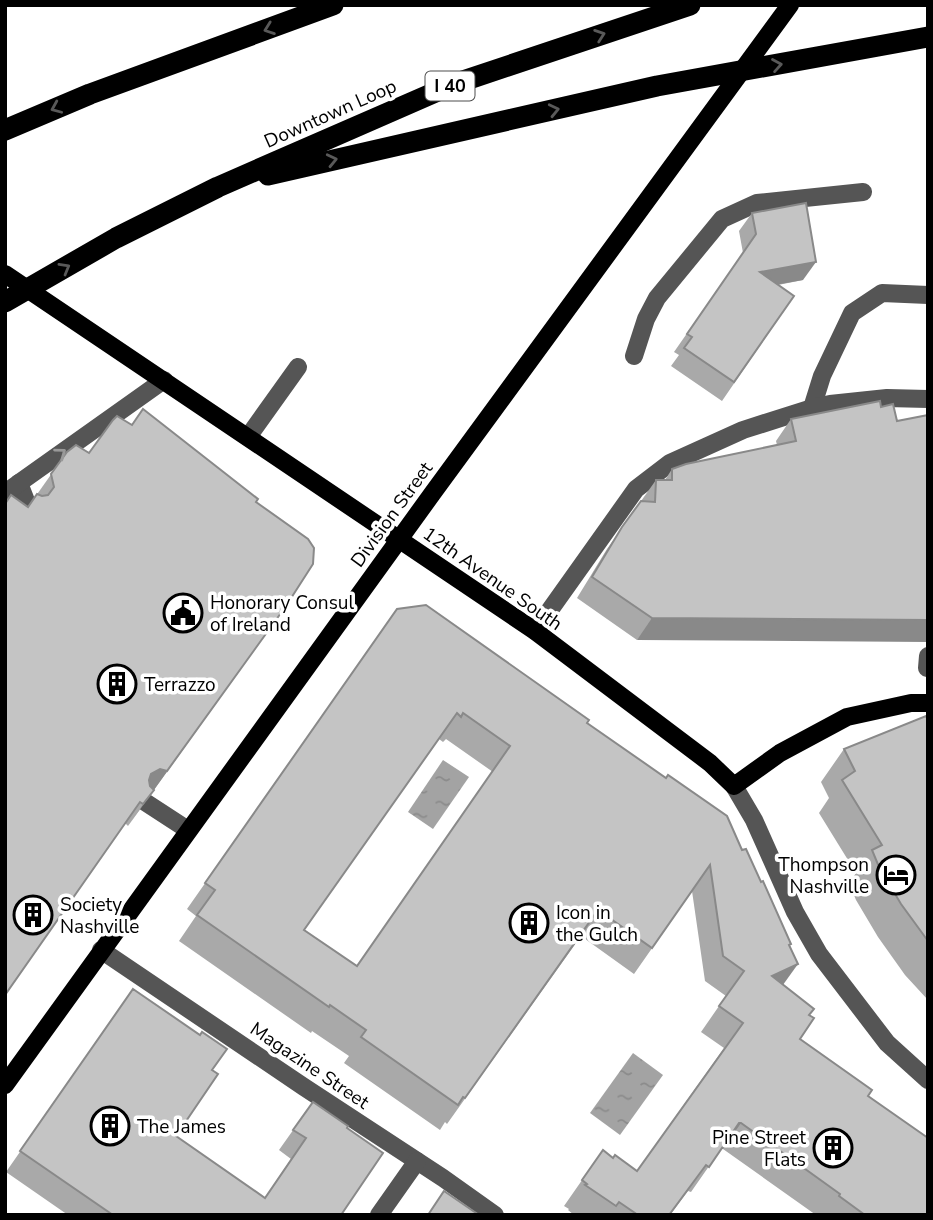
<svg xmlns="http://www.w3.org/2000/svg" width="933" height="1220" font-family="'Nunito Sans',sans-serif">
<defs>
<pattern id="water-ripples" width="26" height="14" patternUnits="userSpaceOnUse" patternTransform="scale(1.75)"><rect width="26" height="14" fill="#a3a3a3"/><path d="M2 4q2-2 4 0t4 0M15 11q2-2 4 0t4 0" fill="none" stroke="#8b8b8b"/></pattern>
</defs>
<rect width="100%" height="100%" fill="#fff"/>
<g fill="url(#water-ripples)">
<path d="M443 760 469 777 433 829 408 812Z"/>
<path d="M633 1053 663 1075 620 1135 590 1113Z"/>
</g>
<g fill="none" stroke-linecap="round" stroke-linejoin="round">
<g stroke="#555" stroke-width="18">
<path d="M634 356 646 319 657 298 722 219 757 203 863 192"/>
<path d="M812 408 822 376 852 313 882 293 928 295"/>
<path d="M248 437 298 367"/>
<path d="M19 483 28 506"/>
<path d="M5 493 164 380"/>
<path d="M535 631 636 489 670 463 743 430 812 408 830 404 887 398 928 399"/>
<path d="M927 668 928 656"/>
<path d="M734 786 754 820 795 912 819 954 887 1043 928 1080"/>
<path d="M145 802 188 830"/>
<path d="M101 950 304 1087 443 1178 495 1215"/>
<path d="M379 1215 417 1161"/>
</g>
<g stroke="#000" stroke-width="18">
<path d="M5 274 535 631 710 763 734 786 780 753 847 717 911 703H928"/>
<path d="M5 1085 432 494 790 5"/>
</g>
<g stroke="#000" stroke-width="21">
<path d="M5 130 90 94 333 5"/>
<path d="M268 175 657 86 928 37"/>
<path d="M5 302 116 238 218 187 454 84 690 5"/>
</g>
</g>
<g fill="#a9a9a9" fill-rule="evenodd">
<path d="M752 213 803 280 778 285 794 296 722 401 671 366 679 355 674 352 743 253 739 231Z"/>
<path d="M880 401 637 640 577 598 607 549 656 480H665L672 469 777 445 776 441 791 419Z"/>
<path d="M67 452 89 453 256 502 271 627 128 826 125 823 28 507Z"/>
<path d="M397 609 587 723 742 850 790 946 783 985 809 1015 800 1039 868 1096 928 1215H816L723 1149H721L691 1192 688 1191 670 1215H574L568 1210 569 1209 564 1206 603 1150 613 1158 637 1171 724 1048 701 1032 726 996 705 981 692 891 634 974 581 936 447 1124 445 1122 440 1130 344 1063 349 1056 312 1031 311 1033 179 941 196 916 187 909ZM439 739 443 742 446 739 493 772 357 966 304 930Z"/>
<path d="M928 720V1000L905 975 878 937 856 900 849 883 856 873 819 813 829 798 821 782 844 749Z"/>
<path d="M133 989 212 1070 176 1136 265 1198 291 1159 279 1150 313 1102 347 1128 341 1215H68L6 1172Z"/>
</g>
<g fill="#898989">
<path d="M816 262 803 280 747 290 760 272Z"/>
<path d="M286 606 128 826 151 793 145 791 151 774Z"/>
<path d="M652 618 928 620V642L637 640Z"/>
<path d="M798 964 780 989 772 976Z"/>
<path d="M739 1123H741L723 1149H721Z"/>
</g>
<g fill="#c4c4c4" stroke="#898989" stroke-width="2" fill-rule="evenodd">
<path d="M806 203 816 262 760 272 794 296 734 382 684 348 692 337 687 334 756 234 752 213Z"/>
<path d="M880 401 881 407 893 404 897 421 928 415V620L652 618 592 577 622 527 641 501 655 502 656 480H672V469L686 464 796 441 791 419Z"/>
<path d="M143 409 258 499 256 502 308 539 314 548 313 564 286 606 167 771 160 769 151 774 149 780 150 786 154 790 143 804 140 802 5 995V504L11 495 28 507 37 494 42 496 48 495 54 487 51 474 67 452 76 445 89 453 113 420 117 416 132 425Z"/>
<path d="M426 605 589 720 587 723 666 778 668 775 727 816 742 850 746 849 761 882 763 881 791 944 789 945 798 964 772 976 814 1009 809 1015 814 1018 800 1039 872 1090 868 1096 928 1138V1215H865L839 1196 840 1194 741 1123H739L709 1167 706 1165 669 1215H638L619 1202 616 1206 585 1185 587 1184 582 1180 603 1150 613 1158 615 1155 637 1171 743 1023 719 1006 744 971 723 956 710 865 652 948 598 910 465 1098 463 1097 458 1105 361 1037 366 1030 330 1005 329 1007 197 915 215 890 205 883 397 609ZM457 713 461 717 463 713 510 746 357 966 304 930Z"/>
<path d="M926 716 928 720V941L901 904 879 867 872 850 882 845 842 780 855 771 844 749Z"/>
<path d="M133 989 200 1035 202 1032 227 1049 212 1070 218 1074 176 1136 265 1198 306 1138 293 1130 313 1102 348 1126 347 1128 383 1153 341 1215H113L20 1151Z"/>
<path d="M444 1191 479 1215H428Z"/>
</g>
<defs><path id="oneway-chevron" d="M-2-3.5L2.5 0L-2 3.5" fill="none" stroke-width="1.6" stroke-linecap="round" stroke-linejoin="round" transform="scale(1.75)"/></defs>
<g stroke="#595959">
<use href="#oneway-chevron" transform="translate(269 29) rotate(160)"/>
<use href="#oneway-chevron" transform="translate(600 35) rotate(-19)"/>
<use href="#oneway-chevron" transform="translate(777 65) rotate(-10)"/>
<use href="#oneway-chevron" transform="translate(56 108) rotate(157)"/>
<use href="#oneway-chevron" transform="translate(554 110) rotate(-13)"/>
<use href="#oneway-chevron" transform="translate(332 160) rotate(-13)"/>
<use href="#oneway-chevron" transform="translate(65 268) rotate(-30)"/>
</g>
<use stroke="#999" href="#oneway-chevron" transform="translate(61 453) rotate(-36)"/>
<defs>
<symbol id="civic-ring" viewBox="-11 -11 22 22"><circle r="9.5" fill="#fff" stroke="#000" stroke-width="1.5"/><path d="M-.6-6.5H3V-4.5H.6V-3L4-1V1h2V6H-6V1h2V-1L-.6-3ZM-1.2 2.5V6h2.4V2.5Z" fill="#000"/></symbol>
<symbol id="building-ring" viewBox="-11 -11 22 22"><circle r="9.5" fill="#fff" stroke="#000" stroke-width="1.5"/><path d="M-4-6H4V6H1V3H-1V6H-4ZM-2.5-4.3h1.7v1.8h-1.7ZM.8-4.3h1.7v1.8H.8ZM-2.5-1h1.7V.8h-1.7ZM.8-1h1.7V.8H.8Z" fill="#000"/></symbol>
<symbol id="hotel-ring" viewBox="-11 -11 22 22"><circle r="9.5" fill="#fff" stroke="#000" stroke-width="1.5"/><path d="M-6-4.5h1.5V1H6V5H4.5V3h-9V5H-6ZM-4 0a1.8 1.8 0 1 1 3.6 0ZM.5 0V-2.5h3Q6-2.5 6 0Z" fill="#000"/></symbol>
</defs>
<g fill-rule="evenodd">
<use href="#civic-ring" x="161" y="591" width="44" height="44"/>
<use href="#building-ring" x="95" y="662" width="44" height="44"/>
<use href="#hotel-ring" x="874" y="853" width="44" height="44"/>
<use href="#building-ring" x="11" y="893" width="44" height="44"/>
<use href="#building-ring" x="507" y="901" width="44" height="44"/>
<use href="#building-ring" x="88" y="1104" width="44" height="44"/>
<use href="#building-ring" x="811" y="1126" width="44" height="44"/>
</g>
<g text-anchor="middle" stroke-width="7" stroke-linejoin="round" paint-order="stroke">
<rect fill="#fff" stroke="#4c4c4c" stroke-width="2" x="425.5" y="71.5" width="49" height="29" rx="5"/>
<g font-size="18" font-weight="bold" fill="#000">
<text x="450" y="92">I 40</text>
</g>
<g font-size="19" fill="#000" stroke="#fff">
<text transform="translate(330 113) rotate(-24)" y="7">Downtown Loop</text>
<text transform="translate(391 514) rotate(-54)" y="7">Division Street</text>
<text transform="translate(493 578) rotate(35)" y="7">12th Avenue South</text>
<text transform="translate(310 1065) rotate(34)" y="7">Magazine Street</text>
</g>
<g font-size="19" fill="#000" stroke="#fff" text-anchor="start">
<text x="210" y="609">Honorary Consul<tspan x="210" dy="22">of Ireland</tspan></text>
<text x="144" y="691">Terrazzo</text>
<text x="869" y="871" text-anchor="end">Thompson<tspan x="869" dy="22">Nashville</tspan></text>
<text x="60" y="911">Society<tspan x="60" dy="22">Nashville</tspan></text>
<text x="556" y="919">Icon in<tspan x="556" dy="22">the Gulch</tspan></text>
<text x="137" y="1133">The James</text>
<text x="806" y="1144" text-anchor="end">Pine Street<tspan x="806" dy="22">Flats</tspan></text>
</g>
</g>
<rect width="933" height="1220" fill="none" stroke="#000000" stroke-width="14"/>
</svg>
